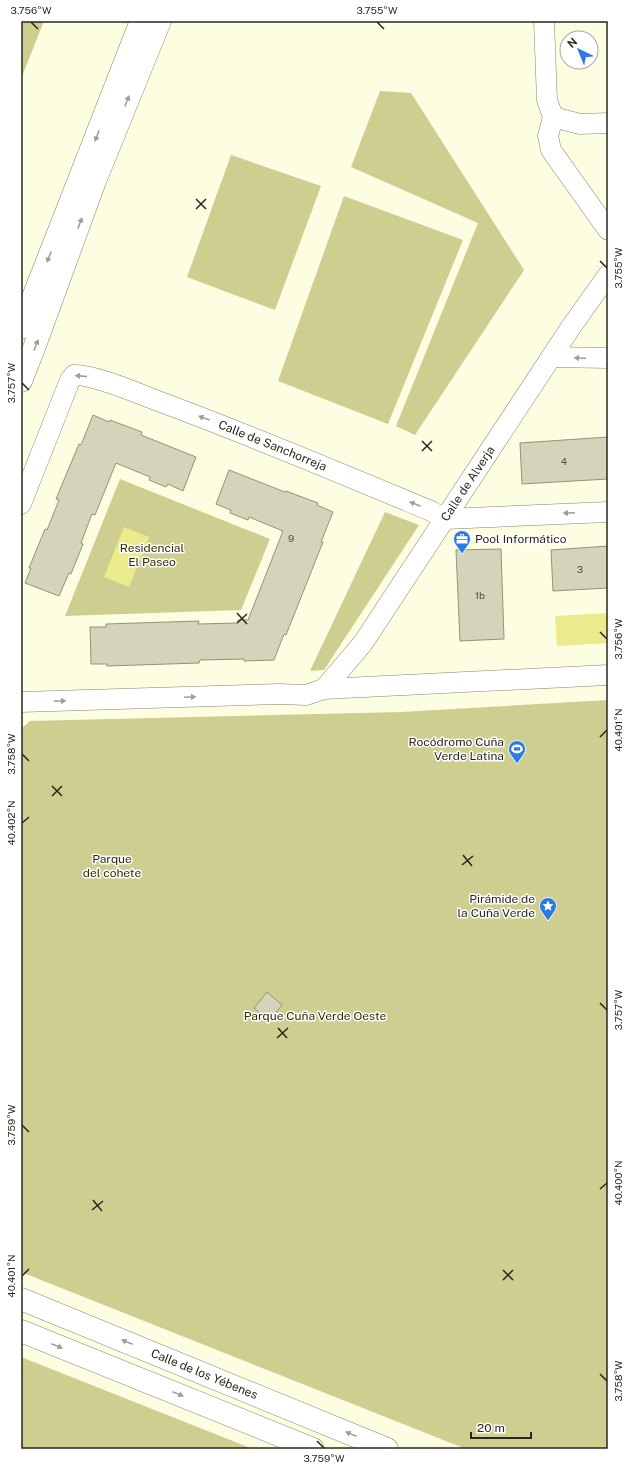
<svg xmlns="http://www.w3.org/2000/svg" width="629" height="1470" font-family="'Public Sans',sans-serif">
<rect width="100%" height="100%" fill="#fdfde2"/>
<g fill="#cece90">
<path d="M26 21H44L21 79V25Z"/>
<path d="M380 91 411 93 524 270 415 435 396 426 478 223 351 167Z"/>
<path d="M231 155 321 186 275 310 187 277Z"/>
<path d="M344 196 463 240 388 424 278 381Z"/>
<path d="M120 479 270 539 241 610 65 616Z"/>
<path d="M385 512 419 525 324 670 310 671Z"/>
<path d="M608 700V1449H466L21 1272V729L30 721 401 712Z"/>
<path d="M21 1357 253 1449H21Z"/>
</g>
<g fill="#ebea8c">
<path d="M124 527 149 537 129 587 104 577Z"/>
<path d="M608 613V643L557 646 555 616Z"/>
</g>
<g fill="#d3d4b9" stroke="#93937a">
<path d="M93 415 109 422 110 420 142 432 141 435 196 457 183 491 168 484 166 487 149 480 150 477 116 463 95 515 92 514 81 543 83 544 71 574 69 573 59 596 25 583 31 568H29L45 529 47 530 59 500 56 499 79 444 81 445Z"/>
<path d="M608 437V479L522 484 520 443Z"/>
<path d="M229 470 285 492 286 491 318 503 317 505 333 512 321 542H323L286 635 284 634 274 660 244 661V659L200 660 199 663 107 666V664H91L90 627H106V624L199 621 198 624 238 623V620H248L283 531 249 517 248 520 230 513 231 510 216 504Z"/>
<path d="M608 546V588L553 591 551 550Z"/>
<path d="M501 549 504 639 460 641 456 550Z"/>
<path d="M267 992 282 1005 269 1021 254 1008Z"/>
</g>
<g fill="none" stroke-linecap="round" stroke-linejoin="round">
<defs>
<g id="minor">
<path d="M544 21 547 100 553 117 548 136 551 150 608 230"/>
<path d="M553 117 580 124 608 123"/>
<path d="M551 357 608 358"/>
<path id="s1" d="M21 504 70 380 74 375C93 374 137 393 158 401 250 435 340 473 431 511L445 519 608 512"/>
<path id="s2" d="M324 689 363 643 571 327 608 275"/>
<path d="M21 702 280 694 306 695 324 689 608 675"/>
</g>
<g id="tertiary">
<path id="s3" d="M21 1299 387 1449"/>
<path d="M21 1331 313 1449"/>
</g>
<g id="motorway">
<path d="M21 328 141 21"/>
<path d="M21 381 34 348 95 181 160 21"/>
</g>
</defs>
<use href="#minor" stroke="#85856d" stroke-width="21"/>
<use href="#tertiary" stroke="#85856d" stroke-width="23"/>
<use href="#motorway" stroke="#85856d" stroke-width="23"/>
<use href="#minor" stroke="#fff" stroke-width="20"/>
<use href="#tertiary" stroke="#fff" stroke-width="22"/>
<use href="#motorway" stroke="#fff" stroke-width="22"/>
</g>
<defs><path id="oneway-solid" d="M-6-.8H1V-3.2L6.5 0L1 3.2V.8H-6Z"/></defs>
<g fill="#9e9e99">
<use href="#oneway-solid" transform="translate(127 101) rotate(-68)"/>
<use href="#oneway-solid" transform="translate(97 136) rotate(111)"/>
<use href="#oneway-solid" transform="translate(80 223) rotate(-70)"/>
<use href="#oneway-solid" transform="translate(49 257) rotate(111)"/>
<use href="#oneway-solid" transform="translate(36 345) rotate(-69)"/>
<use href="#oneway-solid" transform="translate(580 358) rotate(-177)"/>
<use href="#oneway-solid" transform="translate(81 376) rotate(-175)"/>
<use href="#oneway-solid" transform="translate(204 418) rotate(-160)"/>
<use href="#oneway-solid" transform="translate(415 504) rotate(-157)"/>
<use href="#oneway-solid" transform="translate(569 513) rotate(178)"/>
<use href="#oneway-solid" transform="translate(190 697) rotate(-2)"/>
<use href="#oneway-solid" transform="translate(60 701) rotate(-2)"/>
<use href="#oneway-solid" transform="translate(127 1342) rotate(-158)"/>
<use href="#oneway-solid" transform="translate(57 1346) rotate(22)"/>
<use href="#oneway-solid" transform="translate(178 1394) rotate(22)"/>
<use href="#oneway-solid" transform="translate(351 1434) rotate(-158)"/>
</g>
<path fill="none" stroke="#27271d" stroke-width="1.5" d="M31 22 38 29M377 22 384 29M196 199 206 209M196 209 206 199M600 261 607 268M22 383 29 390M422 441 432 451M422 451 432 441M237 613 247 624M237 623 247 614M600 632 607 639M600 737 607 730M22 754 29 761M52 786 62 796M52 796 62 786M22 823 29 817M463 855 472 866M462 865 473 856M600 1003 607 1010M278 1028 287 1038M277 1038 288 1028M22 1125 29 1132M600 1189 607 1183M93 1200 102 1211M92 1210 103 1201M503 1270 513 1280M22 1276 29 1269M503 1280 513 1270M600 1374 607 1381M317 1441 324 1448"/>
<defs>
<symbol id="office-pin" viewBox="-11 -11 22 30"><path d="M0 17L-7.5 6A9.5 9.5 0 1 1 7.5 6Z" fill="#2d7ae6" stroke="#fff"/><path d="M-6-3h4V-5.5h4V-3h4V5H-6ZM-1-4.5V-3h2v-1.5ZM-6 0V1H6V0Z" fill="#fff"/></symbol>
<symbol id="stadium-pin" viewBox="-11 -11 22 30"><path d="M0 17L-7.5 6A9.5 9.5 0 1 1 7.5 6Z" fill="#2d7ae6" stroke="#fff"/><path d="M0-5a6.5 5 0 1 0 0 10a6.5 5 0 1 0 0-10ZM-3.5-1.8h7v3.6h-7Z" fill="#fff"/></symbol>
<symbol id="sight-pin" viewBox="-11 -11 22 30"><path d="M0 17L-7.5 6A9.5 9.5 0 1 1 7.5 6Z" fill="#2d7ae6" stroke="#fff"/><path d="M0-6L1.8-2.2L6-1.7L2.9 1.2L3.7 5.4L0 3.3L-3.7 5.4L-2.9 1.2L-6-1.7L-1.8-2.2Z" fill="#fff"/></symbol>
</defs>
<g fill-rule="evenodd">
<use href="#office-pin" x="452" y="529" width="20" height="27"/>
<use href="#stadium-pin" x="507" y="739" width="20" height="27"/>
<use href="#sight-pin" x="538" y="896" width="20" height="27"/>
</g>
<g text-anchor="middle" stroke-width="3" stroke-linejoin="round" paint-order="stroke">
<g font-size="10" fill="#525244">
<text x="564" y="465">4</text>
<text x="291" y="542">9</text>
<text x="580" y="573">3</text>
<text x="480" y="599">1b</text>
</g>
<g font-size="12" fill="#27271d" stroke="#fff">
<text dy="4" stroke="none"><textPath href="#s1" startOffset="351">Calle de Sanchorreja</textPath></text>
<text dy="4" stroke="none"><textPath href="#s2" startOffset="251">Calle de Alverja</textPath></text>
<text dy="4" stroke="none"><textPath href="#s3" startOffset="198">Calle de los Yébenes</textPath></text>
</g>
<g font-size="12" fill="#27271d" stroke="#fff" text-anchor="end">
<text x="475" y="543" text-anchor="start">Pool Informático</text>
<text x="504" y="746">Rocódromo Cuña<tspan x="504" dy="14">Verde Latina</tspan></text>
<text x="535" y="903">Pirámide de<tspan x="535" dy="14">la Cuña Verde</tspan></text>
</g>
<g font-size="12" fill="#2d2c03" stroke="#fff">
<text x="152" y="552">Residencial<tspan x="152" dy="14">El Paseo</tspan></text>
<text x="112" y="863">Parque<tspan x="112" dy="14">del cohete</tspan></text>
<text x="315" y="1020">Parque Cuña Verde Oeste</text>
</g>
</g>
<rect width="629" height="1470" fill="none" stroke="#ffffff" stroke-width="44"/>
<g transform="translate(579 50) rotate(317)"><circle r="19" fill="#ffffff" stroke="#a9a9a5"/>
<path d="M0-3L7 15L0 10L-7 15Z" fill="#2d7ae6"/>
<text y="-6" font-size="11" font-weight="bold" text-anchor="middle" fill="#27271d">N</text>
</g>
<path d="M471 1432v6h60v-6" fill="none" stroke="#27271d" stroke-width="2"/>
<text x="477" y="1432" font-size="12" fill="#27271d" stroke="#ffffff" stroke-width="3" paint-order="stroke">20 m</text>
<rect x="22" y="22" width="585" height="1426" fill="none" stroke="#27271d" stroke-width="1.5"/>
<g font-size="10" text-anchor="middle" fill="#27271d">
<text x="31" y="14">3.756°W</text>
<text x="377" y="14">3.755°W</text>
<text transform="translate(618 268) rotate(-90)" y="4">3.755°W</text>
<text transform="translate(11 383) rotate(-90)" y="4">3.757°W</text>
<text transform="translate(618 639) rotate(-90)" y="4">3.756°W</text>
<text transform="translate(618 730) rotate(-90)" y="4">40.401°N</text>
<text transform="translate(11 754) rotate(-90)" y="4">3.758°W</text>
<text transform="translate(11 823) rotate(-90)" y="4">40.402°N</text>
<text transform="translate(618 1010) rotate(-90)" y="4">3.757°W</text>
<text transform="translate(11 1125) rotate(-90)" y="4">3.759°W</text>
<text transform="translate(618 1183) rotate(-90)" y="4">40.400°N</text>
<text transform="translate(11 1276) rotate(-90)" y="4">40.401°N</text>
<text transform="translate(618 1381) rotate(-90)" y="4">3.758°W</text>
<text x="324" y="1462">3.759°W</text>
</g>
</svg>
